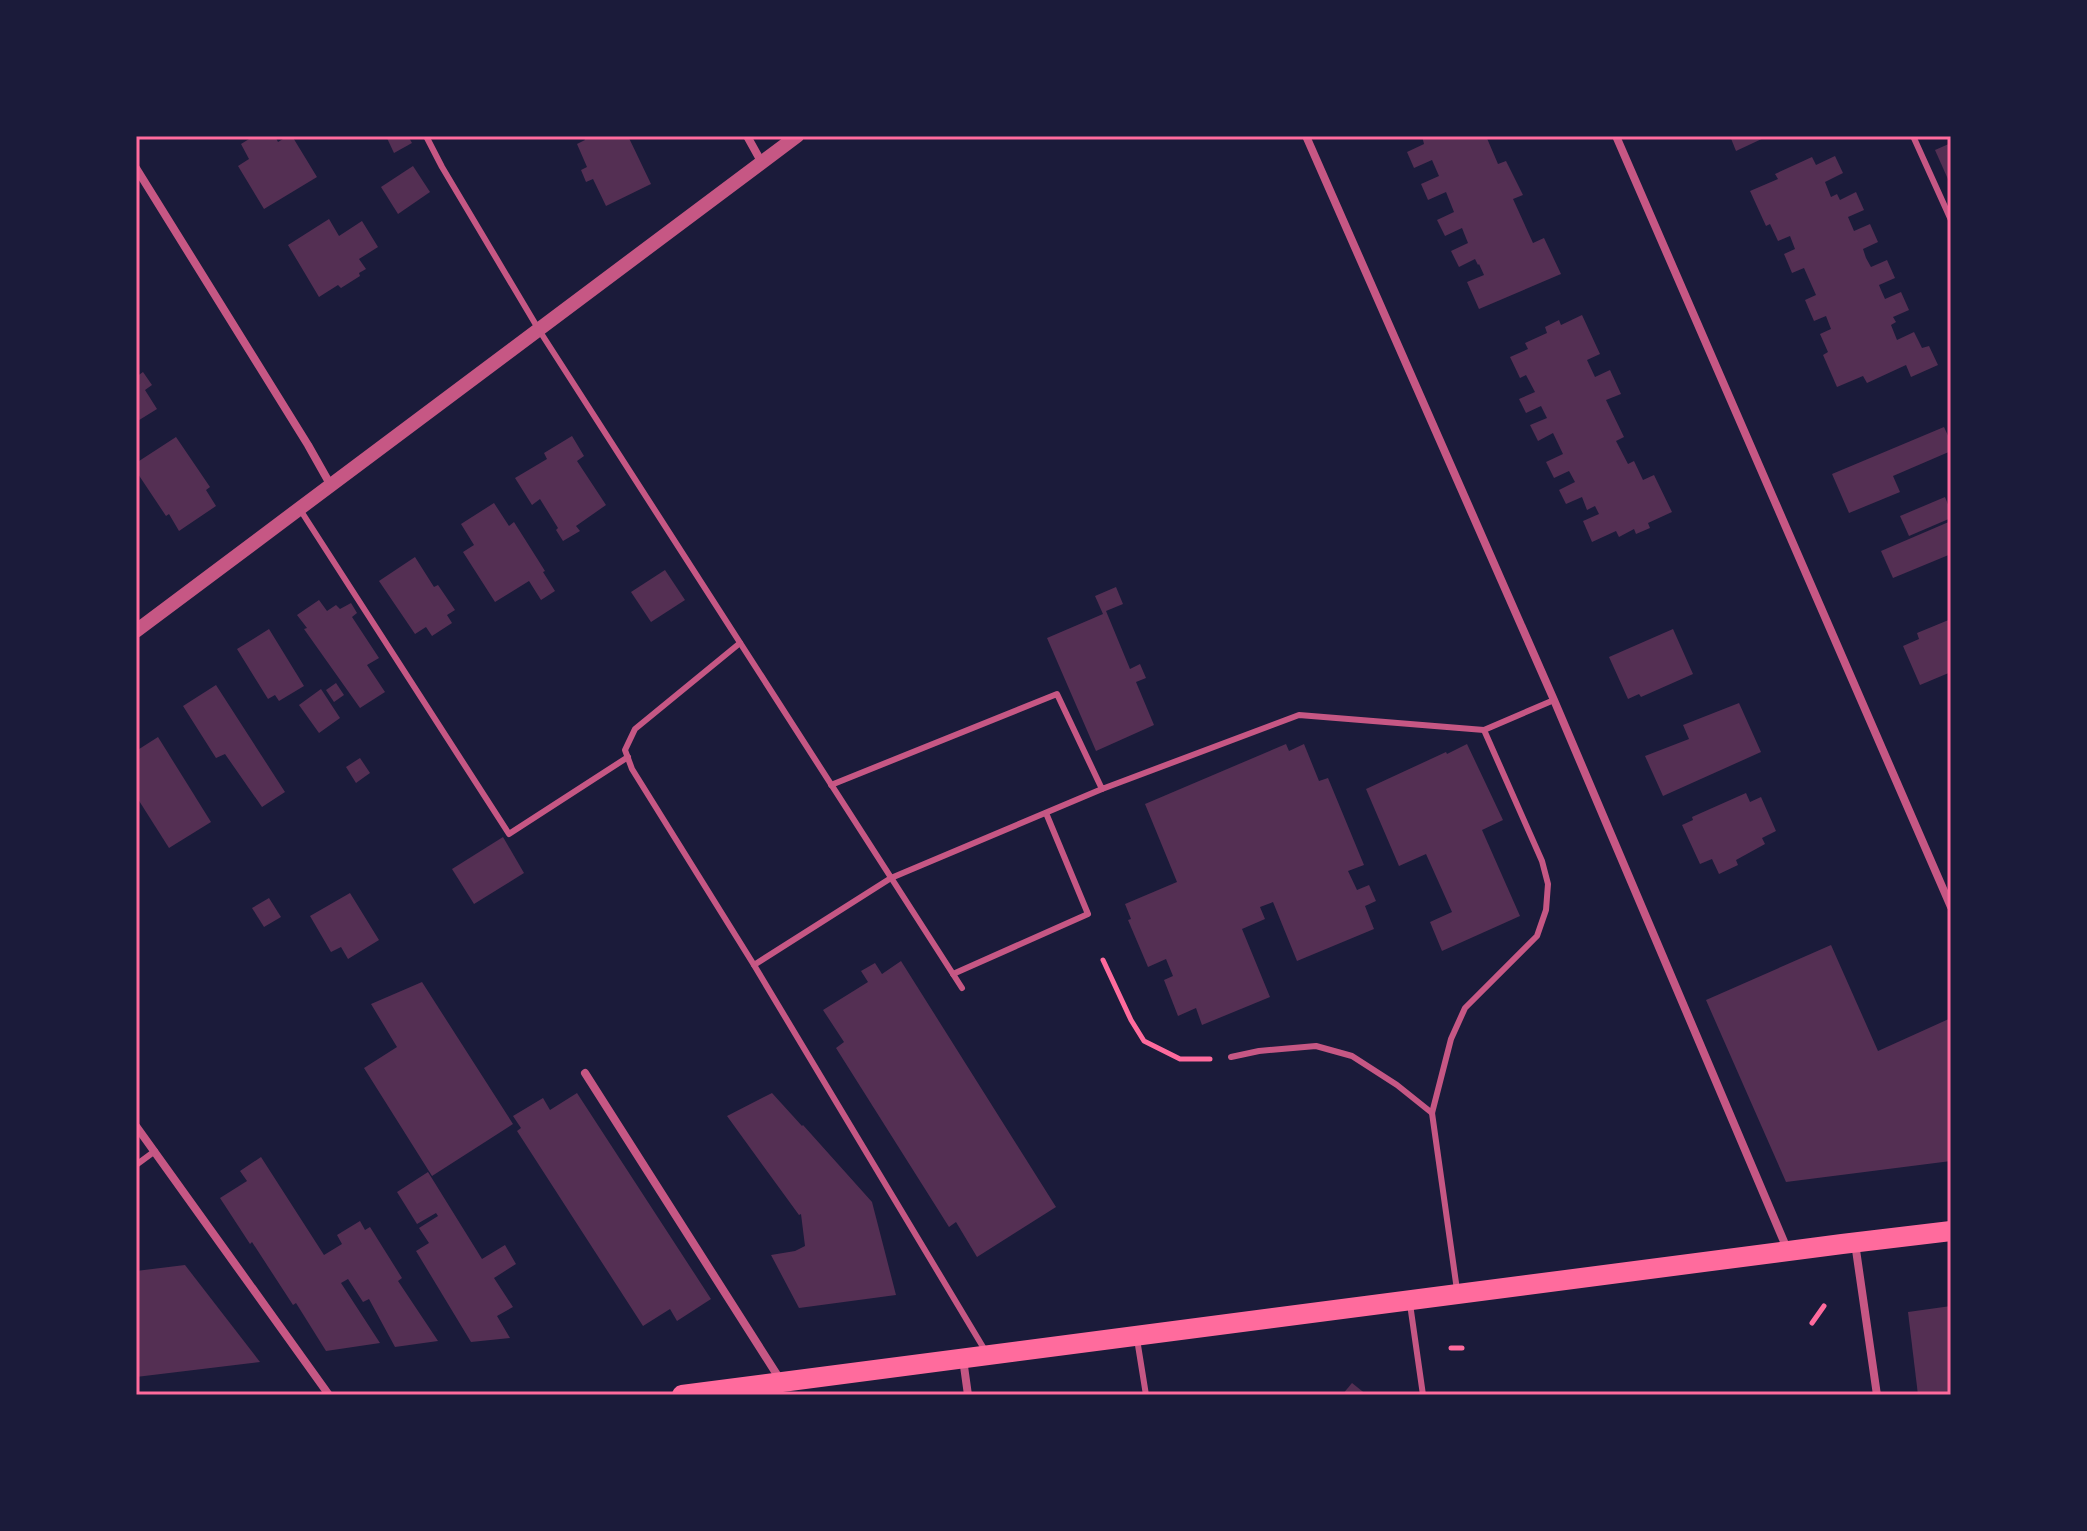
<svg xmlns="http://www.w3.org/2000/svg" width="2087" height="1531" font-family="Jost,sans-serif">
<rect width="100%" height="100%" fill="#1b1b3a"/>
<g fill="#542f53">
<path d="M254 136H275L278 142 288 136H292L317 177 264 209 238 166 249 159 241 144Z"/>
<path d="M386 136H408L412 143 394 153Z"/>
<path d="M583 136H628L651 184 606 206 593 179 586 182 581 170 587 167 577 144 585 140Z"/>
<path d="M1422 136H1486L1498 164 1506 161 1523 195 1513 199 1533 243 1544 238 1561 274 1479 309 1467 282 1484 275 1479 264 1478 265 1475 259 1459 267 1451 251 1468 243 1462 228 1445 236 1437 220 1454 212 1446 192 1428 200 1421 184 1439 176 1432 160 1414 168 1407 152 1424 144Z"/>
<path d="M1730 136H1768L1736 151Z"/>
<path d="M1951 143V186L1935 150Z"/>
<path d="M1835 156 1843 173 1825 182 1831 197 1837 194 1840 200 1856 192 1864 210 1848 217 1854 231 1870 224 1878 242 1863 249 1866 258 1871 267 1887 260 1895 278 1879 285 1881 290 1885 299 1901 292 1909 310 1893 317 1896 322 1891 325 1897 340 1914 332 1922 348 1929 346 1938 365 1911 377 1906 365 1867 383 1863 376 1837 387 1823 355 1828 352 1820 334 1831 329 1826 316 1814 321 1805 300 1816 295 1804 268 1792 273 1784 254 1795 249 1790 236 1778 241 1770 224 1766 226 1750 191 1778 179 1775 174 1812 157 1816 165Z"/>
<path d="M413 166 430 192 398 214 381 187Z"/>
<path d="M329 219 339 236 362 221 378 247 359 259 366 269 359 273 360 276 341 288 338 285 319 297 288 245Z"/>
<path d="M1582 315 1600 354 1587 360 1595 377 1610 370 1621 394 1606 400 1624 437 1616 441 1628 464 1634 461 1643 480 1654 475 1672 512 1648 523 1650 528 1636 534 1634 529 1619 537 1616 531 1592 542 1583 521 1599 514 1595 506 1587 510 1582 497 1566 504 1559 490 1575 482 1569 471 1554 478 1546 462 1563 454 1553 433 1538 441 1530 425 1547 418 1541 406 1526 413 1519 399 1535 392 1526 375 1520 378 1510 357 1528 349 1525 343 1547 333 1545 327 1559 320 1561 325Z"/>
<path d="M143 372 152 385 145 390 157 409 136 422V377Z"/>
<path d="M1944 427 1951 442V451L1893 476 1900 492 1849 513 1832 474Z"/>
<path d="M572 436 584 456 577 461 606 505 576 526 580 531 563 541 556 530 558 528 540 499 532 505 515 478 547 459 544 453Z"/>
<path d="M176 437 210 487 206 490 216 506 179 531 169 514 166 516 136 471V463Z"/>
<path d="M1945 497 1951 512V518L1909 536 1900 516Z"/>
<path d="M494 503 509 526 514 522 545 571 543 572 555 591 541 600 529 581 495 602 463 552 474 545 461 524Z"/>
<path d="M1951 521V554L1893 578 1881 551Z"/>
<path d="M415 557 434 587 438 585 455 610 447 615 452 623 432 636 426 627 415 634 379 581Z"/>
<path d="M665 570 685 600 651 622 631 592Z"/>
<path d="M1116 587 1123 604 1106 611 1130 669 1140 664 1146 678 1136 682 1154 725 1096 751 1047 638 1103 614 1095 596Z"/>
<path d="M319 600 327 611 336 605 340 609 351 603 357 613 352 617 379 658 367 665 385 692 360 708 304 629 307 628 297 615Z"/>
<path d="M1951 619V672L1920 685 1903 646 1919 639 1917 633Z"/>
<path d="M269 629 304 686 279 701 275 695 268 699 237 649Z"/>
<path d="M1673 629 1693 674 1641 697 1639 694 1628 699 1609 657Z"/>
<path d="M336 683 344 695 334 702 326 690Z"/>
<path d="M216 685 285 792 262 807 225 754 216 758 183 706Z"/>
<path d="M321 689 340 718 319 733 299 705Z"/>
<path d="M1739 703 1761 752 1663 796 1645 756 1689 739 1683 725Z"/>
<path d="M158 737 211 822 169 848 136 796V751Z"/>
<path d="M1286 744 1289 751 1304 744 1319 781 1328 778 1364 865 1348 871 1357 890 1369 885 1376 901 1365 906 1374 929 1297 961 1273 902 1260 907 1265 919 1242 929 1270 997 1202 1025 1196 1008 1178 1016 1164 980 1173 976 1166 959 1148 967 1128 920 1131 919 1125 904 1177 882 1145 804Z"/>
<path d="M1467 744 1503 820 1482 830 1520 916 1442 951 1430 922 1452 912 1426 854 1399 866 1366 789 1446 752 1447 754Z"/>
<path d="M360 758 370 773 356 783 346 767Z"/>
<path d="M1746 793 1750 802 1761 797 1776 831 1762 838 1765 844 1736 860 1738 865 1719 874 1712 859 1700 864 1682 825 1693 820 1692 817Z"/>
<path d="M503 837 524 873 474 904 452 869Z"/>
<path d="M350 893 379 940 348 959 341 947 331 952 310 916Z"/>
<path d="M269 898 281 917 264 927 252 908Z"/>
<path d="M1831 945 1878 1051 1951 1018V1161L1786 1182 1706 1000Z"/>
<path d="M901 961 1056 1207 977 1257 956 1222 949 1227 836 1048 844 1042 823 1010 868 982 861 971 875 963 882 974Z"/>
<path d="M422 982 513 1124 432 1176 364 1068 397 1047 371 1004Z"/>
<path d="M577 1093 711 1299 677 1321 670 1309 643 1326 517 1131 521 1128 513 1116 543 1098 550 1110Z"/>
<path d="M772 1093 802 1126 803 1125 872 1202 896 1295 799 1308 771 1255 795 1251 805 1246 801 1214 799 1215 727 1116Z"/>
<path d="M261 1157 324 1255 342 1244 337 1235 360 1221 365 1230 370 1227 402 1278 398 1281 438 1341 395 1347 369 1299 363 1302 348 1279 341 1283 380 1343 326 1351 296 1303 293 1305 252 1242 250 1244 220 1198 247 1181 240 1171Z"/>
<path d="M428 1172 482 1259 505 1245 516 1264 494 1278 513 1307 497 1316 510 1338 471 1342 416 1251 429 1243 419 1228 438 1216 436 1213 417 1224 397 1192Z"/>
<path d="M185 1265 260 1362 136 1377V1271Z"/>
<path d="M1951 1306V1395H1918L1908 1312Z"/>
<path d="M1352 1383 1367 1395H1342Z"/>
</g>
<g fill="none" stroke-linecap="round" stroke-linejoin="round">
<g stroke="#ff6b9d" stroke-width="5">
<path d="M1103 960 1131 1020 1144 1041 1180 1059H1210"/>
<path d="M1812 1323 1824 1306"/>
<path d="M1451 1348H1462"/>
</g>
<g stroke="#c65784" stroke-width="6">
<path d="M426 136 442 167 539 330 962 988"/>
<path d="M1913 136 1951 220"/>
<path d="M301 511 509 834 628 757"/>
<path d="M740 643 635 729 625 750 632 769 754 965 986 1352"/>
<path d="M831 785 1057 694 1102 789 1299 715 1484 730"/>
<path d="M754 965 891 878 1102 789"/>
<path d="M953 974 1088 914 1046 813"/>
<path d="M1231 1057 1259 1051 1316 1046 1352 1056 1397 1085 1432 1113"/>
<path d="M136 1165 155 1151"/>
<path d="M1457 1290 1432 1113 1451 1039 1465 1008 1537 936 1546 910 1548 884 1542 861 1484 730 1554 700"/>
<path d="M1410 1304 1423 1395"/>
<path d="M1137 1339 1146 1395"/>
</g>
<g stroke="#c65784" stroke-width="8">
<path d="M747 136 762 163"/>
<path d="M1306 136 1554 700 1788 1251"/>
<path d="M1616 136 1951 907"/>
<path d="M136 168 308 445 330 484"/>
<path d="M585 1073 781 1381"/>
<path d="M136 1126 329 1395"/>
<path d="M1855 1243 1877 1395"/>
<path d="M963 1359 968 1395"/>
</g>
<path stroke="#c65784" stroke-width="14" d="M136 631 797 136"/>
<path stroke="#ff6b9d" stroke-width="20" d="M682 1395 1842 1244 1951 1231"/>
</g>
<rect width="2087" height="1531" fill="none" stroke="#1b1b3a" stroke-width="276"/>
<rect x="138" y="138" width="1811" height="1255" fill="none" stroke="#ff6b9d" stroke-width="3"/>
</svg>
